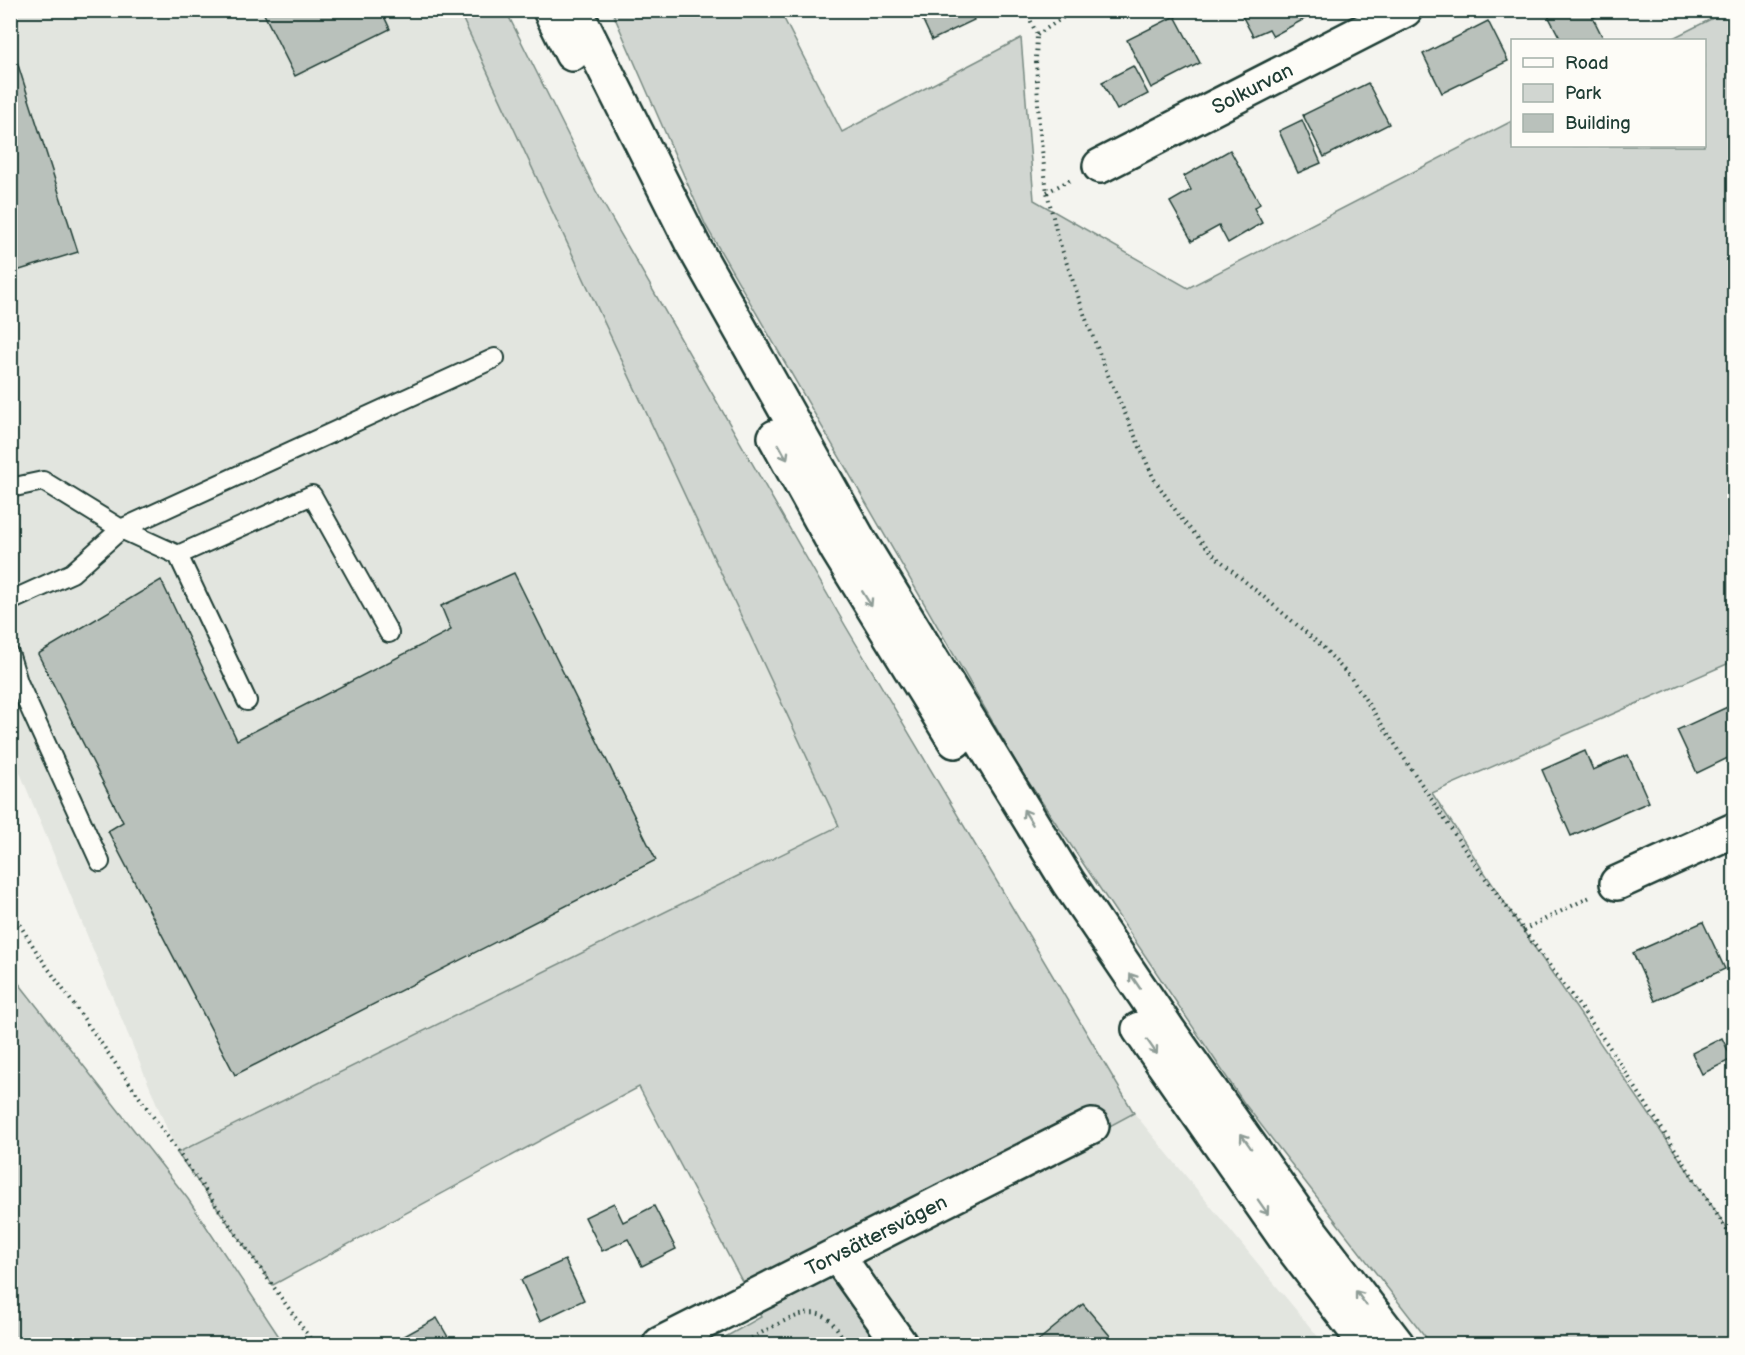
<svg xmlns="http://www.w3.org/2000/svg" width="1745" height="1355" font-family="'Balsamiq Sans',sans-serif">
<rect width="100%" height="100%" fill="#f4f4ef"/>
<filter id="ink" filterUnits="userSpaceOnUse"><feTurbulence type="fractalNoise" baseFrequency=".0167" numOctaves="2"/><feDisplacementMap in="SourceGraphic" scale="12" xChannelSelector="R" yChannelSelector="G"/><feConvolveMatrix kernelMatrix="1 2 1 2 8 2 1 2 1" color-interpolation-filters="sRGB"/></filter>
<g filter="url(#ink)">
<g fill="#e2e5df">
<path d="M10 11H459L840 826 177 1153 11 751Z"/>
<path d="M1134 1113 1324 1344H888L835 1273Z"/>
</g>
<g fill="#d1d6d1" stroke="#788a82" stroke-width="1.5">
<path d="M459 11H506L596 191 845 625 1134 1113 836 1273 888 1344H713L761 1317 639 1087 273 1285 177 1153 839 826Z"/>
<path d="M612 11H780L842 132 1021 38 1034 200 1188 288 1512 121V146H1704V40H1669L1727 11H1734V661L1432 793 1526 935 1734 1238V1344H1431L1244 1103 1021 771 706 226Z"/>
<path d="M10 972 188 1199 284 1344H11Z"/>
</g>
<g fill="#b9c1bb" stroke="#1f3d34" stroke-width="1.5">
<path d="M140 10H157L144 17Z"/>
<path d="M262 10H381L390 29 295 76Z"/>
<path d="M918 10H969L974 20 932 40Z"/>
<path d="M1239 10H1306L1310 16 1273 36 1269 29 1253 36Z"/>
<path d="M1545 10H1606L1593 18 1604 40H1561Z"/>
<path d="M1175 16 1200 63 1151 88 1127 40Z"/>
<path d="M1488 21 1508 61 1442 93 1423 54Z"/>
<path d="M10 40 78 252 10 273Z"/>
<path d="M1133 66 1148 94 1117 110 1102 82Z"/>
<path d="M1368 83 1389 124 1324 157 1303 115Z"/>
<path d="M1302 120 1321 163 1298 173 1279 131Z"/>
<path d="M1230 150 1260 204 1254 208 1262 223 1228 243 1219 226 1192 241 1170 202 1191 190 1184 176Z"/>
<path d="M514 573 656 860 235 1075 108 831 123 822 38 654 161 580 237 740 451 630 441 606Z"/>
<path d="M1734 704V755L1697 773 1677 730Z"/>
<path d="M1585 751 1593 770 1628 755 1649 802 1571 836 1542 770Z"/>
<path d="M1703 922 1725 969 1655 1001 1633 953Z"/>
<path d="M1722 1038 1732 1059 1702 1074 1692 1053Z"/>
<path d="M1734 1107V1122L1729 1109Z"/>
<path d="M614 1203 623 1222 654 1206 676 1249 642 1266 628 1239 602 1251 585 1217Z"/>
<path d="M565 1260 584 1300 540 1321 521 1280Z"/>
<path d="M1083 1304 1117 1344H1034Z"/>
<path d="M437 1318 452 1344H399L397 1340Z"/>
</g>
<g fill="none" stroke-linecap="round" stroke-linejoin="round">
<defs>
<g id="lane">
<path d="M10 488 43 481 121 529 178 555 247 701"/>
<path d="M178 555 312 495 389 633"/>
<path d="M10 601 72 573 121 529 495 358"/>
<path d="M10 656 18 682 100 862"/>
</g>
<g id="street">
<path id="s1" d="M1100 166 1405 10"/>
<path d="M1617 883 1734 830"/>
<path d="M837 1255 900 1344"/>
<path id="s2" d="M660 1344 1092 1126"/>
</g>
<g id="highway">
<path d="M550 10 572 54"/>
<path d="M575 10 693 245 859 540 1068 882 1169 1031 1305 1224 1397 1344"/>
<path d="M775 437 837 549 955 741"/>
<path d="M1139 1029 1285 1238 1366 1344"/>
</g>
</defs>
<use href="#lane" stroke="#1f3d34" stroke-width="22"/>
<use href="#street" stroke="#1f3d34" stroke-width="38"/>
<use href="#highway" stroke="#1f3d34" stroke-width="38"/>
<g stroke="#1f3d34" stroke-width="4" stroke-dasharray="1.5 4.5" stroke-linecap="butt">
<path d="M1026 10 1037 35 1036 60 1039 124 1047 192 1058 238 1087 322 1108 375 1154 479 1183 521 1216 557 1322 646 1351 678 1467 853 1608 1045 1734 1241"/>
<path d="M1037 35 1074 10"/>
<path d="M1047 192 1072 179"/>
<path d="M10 909 38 954 314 1344"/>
<path d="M1523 930 1590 897"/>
<path d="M741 1344C759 1335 799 1308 819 1314 832 1317 840 1334 847 1344"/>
</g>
<use href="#lane" stroke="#fdfcf7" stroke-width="18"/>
<use href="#street" stroke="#fdfcf7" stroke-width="33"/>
<use href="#highway" stroke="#fdfcf7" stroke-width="33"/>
</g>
<defs><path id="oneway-shaft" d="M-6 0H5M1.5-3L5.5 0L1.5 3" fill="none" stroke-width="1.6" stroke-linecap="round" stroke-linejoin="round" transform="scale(1.5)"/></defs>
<g stroke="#8e9c96">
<use href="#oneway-shaft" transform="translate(783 452) rotate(61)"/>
<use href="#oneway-shaft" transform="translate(867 599) rotate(58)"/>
<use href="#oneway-shaft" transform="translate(1028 817) rotate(-121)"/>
<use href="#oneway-shaft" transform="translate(1135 981) rotate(-124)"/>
<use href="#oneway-shaft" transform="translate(1152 1047) rotate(55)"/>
<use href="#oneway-shaft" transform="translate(1246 1141) rotate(-125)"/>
<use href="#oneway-shaft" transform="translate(1263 1207) rotate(55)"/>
<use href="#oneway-shaft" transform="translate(1361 1298) rotate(-127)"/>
</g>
</g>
<g text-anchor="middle" stroke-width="6" stroke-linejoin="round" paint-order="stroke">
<g font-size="20" fill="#1f3d34" stroke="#fdfcf7">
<text dy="7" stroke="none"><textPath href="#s1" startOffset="171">Solkurvan</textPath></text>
<text dy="7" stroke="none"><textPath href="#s2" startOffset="242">Torvsättersvägen</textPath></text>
</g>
</g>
<rect width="1745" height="1355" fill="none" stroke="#fdfcf7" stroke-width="36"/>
<rect x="18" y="18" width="1709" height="1319" fill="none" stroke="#1f3d34" stroke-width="2" filter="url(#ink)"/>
<rect x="1511" y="39" width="195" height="108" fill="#fdfcf7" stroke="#a4b0a9" stroke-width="1.5"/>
<rect x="1523" y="58" width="30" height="9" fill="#fdfcf7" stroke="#a4b0a9" stroke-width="1.5"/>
<text x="1565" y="69" font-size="18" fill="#1f3d34">Road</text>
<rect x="1523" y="84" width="30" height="18" fill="#d1d6d1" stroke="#a4b0a9" stroke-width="1.5"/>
<text x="1565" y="99" font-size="18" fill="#1f3d34">Park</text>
<rect x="1523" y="114" width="30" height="18" fill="#b9c1bb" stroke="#a4b0a9" stroke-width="1.5"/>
<text x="1565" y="129" font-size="18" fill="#1f3d34">Building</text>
</svg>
